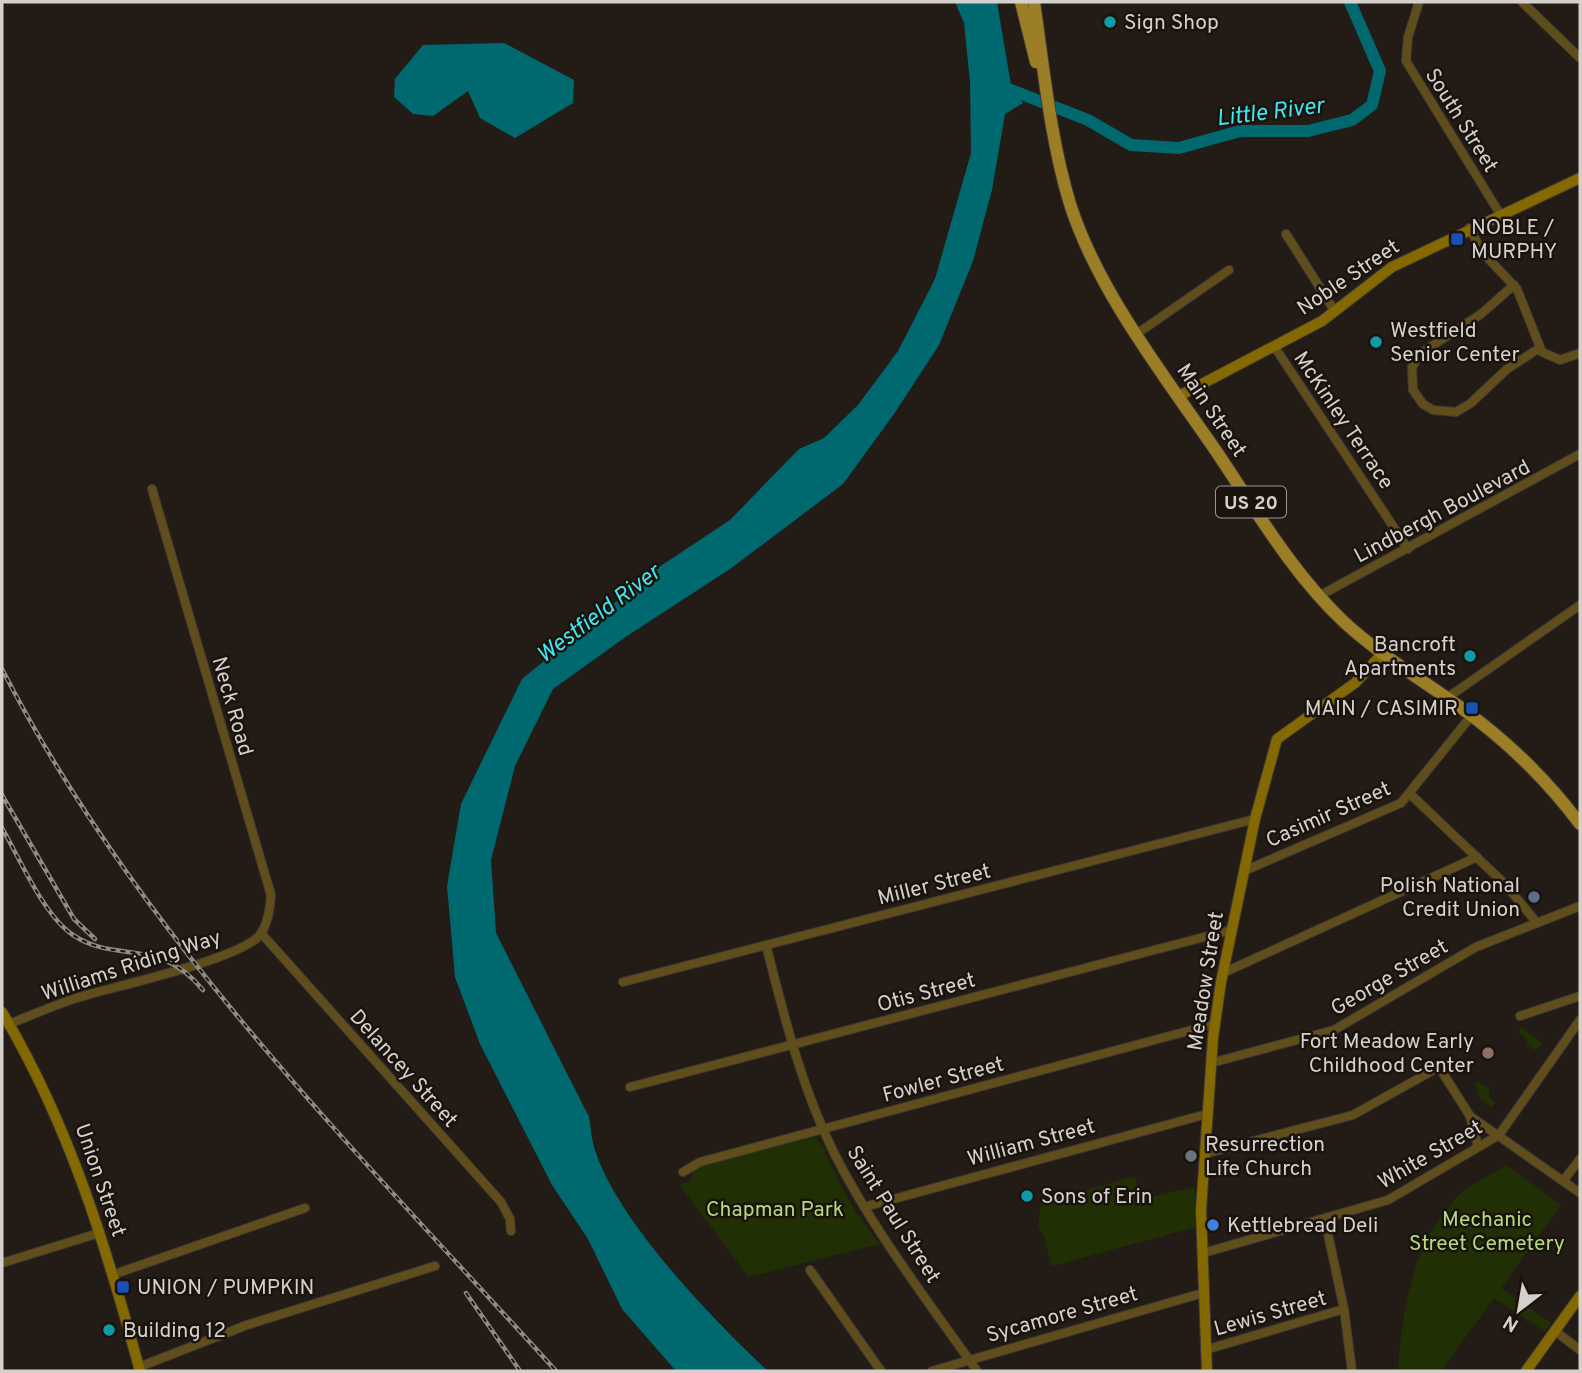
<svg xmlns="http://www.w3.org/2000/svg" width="1582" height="1373" font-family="Overpass,sans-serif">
<rect width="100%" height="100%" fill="#231c16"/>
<g fill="#203004">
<path d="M1521 1027 1542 1043 1535 1050 1527 1045V1040L1518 1032Z"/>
<path d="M1475 1081 1490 1088 1488 1097 1495 1102 1492 1108 1479 1098Z"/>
<path d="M814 1137 827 1150 824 1152 852 1206 879 1244 749 1277 680 1185 690 1181 695 1167Z"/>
<path d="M1506 1165 1561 1205 1501 1288 1551 1323 1545 1331 1494 1298 1441 1371H1398C1402 1311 1412 1244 1456 1198 1469 1185 1490 1175 1506 1165Z"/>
<path d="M1135 1176 1141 1199 1195 1187 1196 1227 1052 1266 1043 1233 1038 1228 1041 1203Z"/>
</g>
<g fill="#00686f">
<path d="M955 2H997L1011 85 1023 103 1005 114 992 190 973 261 939 345 894 414 843 484 730 569 627 636 553 689 515 766 491 860 496 933 589 1117C591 1126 591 1135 593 1143 611 1215 714 1321 768 1371H676L622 1309 588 1239 552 1185 480 1044 455 977 447 886 461 804 522 679 656 569 730 520 799 449 824 438 858 405 898 351 935 279 971 153 970 82 964 23Z"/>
<path d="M504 43 574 80 573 103 515 138 480 118 468 91 433 116 413 114 394 97 395 79 423 45Z"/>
</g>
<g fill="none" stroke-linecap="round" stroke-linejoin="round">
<path stroke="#00686f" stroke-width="12" d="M1001 86 1088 120 1131 145 1179 148 1240 131H1308L1352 120 1372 105 1380 71 1350 2"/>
<defs>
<g id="street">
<path d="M1419 2 1408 37 1406 61 1500 214"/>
<path d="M1522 2 1580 58"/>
<path d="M1469 228 1483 253 1517 289 1542 352 1560 360 1580 353"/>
<path d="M1286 234 1334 310"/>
<path d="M1514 285 1481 314 1421 353 1412 367 1413 390 1423 404 1433 410 1456 412 1471 403 1507 369 1538 349"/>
<path d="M1138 333 1229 270"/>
<path d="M1274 346 1408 549"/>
<path d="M1319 596 1580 454"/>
<path d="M1447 698 1580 605"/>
<path d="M1410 794 1505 884 1537 923"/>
<path d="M1244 871 1401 803 1472 715"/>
<path d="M261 933 501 1202 510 1219 511 1231"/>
<path d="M766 945C784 1016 801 1086 834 1153 873 1230 927 1300 977 1371"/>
<path d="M1223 973 1477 857"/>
<path d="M623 982 1255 819"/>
<path d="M1520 1016 1580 996"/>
<path d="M9 1024C33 1015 56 1004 80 997 116 986 237 960 259 936 268 925 270 909 271 895L152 489"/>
<path d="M1211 1063 1334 1030 1476 947 1580 906"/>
<path d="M630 1087 1231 930"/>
<path d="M1470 1116 1478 1147"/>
<path d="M1204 1154 1353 1115 1439 1067 1470 1116 1580 1193"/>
<path d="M683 1172 700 1162 1214 1024"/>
<path d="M1563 1181 1580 1159"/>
<path d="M864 1207 1207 1114"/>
<path d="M1325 1220 1344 1309 1352 1371"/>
<path d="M1203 1253 1388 1200 1499 1135 1580 1020"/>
<path d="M2 1263 99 1233"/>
<path d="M810 1270 881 1371"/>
<path d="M112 1275 305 1208"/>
<path d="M1555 1331 1580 1350"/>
<path d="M1205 1350 1344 1309"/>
<path d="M139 1367 247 1325 435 1266"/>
<path d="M932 1371 1203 1293"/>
</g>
<g id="secondary">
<path d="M1179 396 1322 321 1392 267 1580 178"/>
<path d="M2 1012C69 1124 106 1246 140 1371"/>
<path d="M1207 1371 1201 1210 1213 1038 1221 982 1255 819 1277 739 1355 683 1383 653"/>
<path d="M1526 1371 1580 1296"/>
</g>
<g id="primary">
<path d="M1021 2 1036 62"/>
<path d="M1034 2C1044 70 1050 138 1070 204 1098 292 1166 378 1218 454 1257 512 1293 574 1344 622 1381 656 1424 681 1464 710 1508 742 1547 780 1580 824"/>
</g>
</defs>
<use href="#street" stroke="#3f3933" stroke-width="10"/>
<use href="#secondary" stroke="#3f3933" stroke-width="12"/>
<use href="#primary" stroke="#3f3933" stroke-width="14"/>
<use href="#street" stroke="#5f4e1b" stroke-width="8"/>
<use href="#secondary" stroke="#846800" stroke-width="10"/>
<use href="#primary" stroke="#9b7e26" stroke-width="12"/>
<defs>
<g id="rail">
<path d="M2 669C141 939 354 1148 556 1371"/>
<path d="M2 795 74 919 95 939"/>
<path d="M2 828C20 859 44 916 73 935 118 965 157 935 203 990"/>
<path d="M466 1293 520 1371"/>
</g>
</defs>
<use href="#rail" stroke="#918b87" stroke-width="4.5"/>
<use href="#rail" stroke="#1a130d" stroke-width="2" stroke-dasharray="5" stroke-linecap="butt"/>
</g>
<g fill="#0f9aa8" stroke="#1a130d" stroke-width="2.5">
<circle cx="1110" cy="22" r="7"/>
<circle cx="1376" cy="342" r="7"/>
<circle cx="1470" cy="656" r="7"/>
<circle cx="1027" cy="1196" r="7"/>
<circle cx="109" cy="1330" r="7"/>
</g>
<g fill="#1a4fb4" stroke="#1a130d" stroke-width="2.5">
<rect x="1450" y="232" width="14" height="14" rx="3.5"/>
<rect x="1465" y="701" width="14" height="14" rx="3.5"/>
<rect x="116" y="1280" width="14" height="14" rx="3.5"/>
</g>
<circle fill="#5c6f8a" stroke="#1a130d" stroke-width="2.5" cx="1534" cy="897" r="7"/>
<circle fill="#8d6e63" stroke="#1a130d" stroke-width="2.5" cx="1488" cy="1053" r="7"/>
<circle fill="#6b7280" stroke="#1a130d" stroke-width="2.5" cx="1191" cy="1156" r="7"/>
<circle fill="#3f7fe0" stroke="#1a130d" stroke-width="2.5" cx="1213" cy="1225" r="7"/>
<g text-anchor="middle" stroke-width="5" stroke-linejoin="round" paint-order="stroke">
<rect fill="#1a130d" stroke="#9d9793" stroke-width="2" x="1216" y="486.5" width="70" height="31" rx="5"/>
<g font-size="19" font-weight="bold" fill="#d5d0cc">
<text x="1251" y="509">US 20</text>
</g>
<g font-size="21" fill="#d5d0cc" stroke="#1a130d" text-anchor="start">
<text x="1124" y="29">Sign Shop</text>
<text x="1471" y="234">NOBLE /<tspan x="1471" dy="24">MURPHY</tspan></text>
<text x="1390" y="337">Westfield<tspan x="1390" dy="24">Senior Center</tspan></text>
<text x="1456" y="651" text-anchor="end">Bancroft<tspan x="1456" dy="24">Apartments</tspan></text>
<text x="1458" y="715" text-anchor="end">MAIN / CASIMIR</text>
<text x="1520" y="892" text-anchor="end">Polish National<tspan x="1520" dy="24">Credit Union</tspan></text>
<text x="1474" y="1048" text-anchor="end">Fort Meadow Early<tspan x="1474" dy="24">Childhood Center</tspan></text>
<text x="1205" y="1151">Resurrection<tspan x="1205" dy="24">Life Church</tspan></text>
<text x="1041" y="1203">Sons of Erin</text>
<text x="1227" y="1232">Kettlebread Deli</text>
<text x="137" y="1294">UNION / PUMPKIN</text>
<text x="123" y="1337">Building 12</text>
</g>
<g font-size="21" fill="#d5d0cc" stroke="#1a130d">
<text transform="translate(1462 120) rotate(58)" y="7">South Street</text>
<text transform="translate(1348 277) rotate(-34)" y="7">Noble Street</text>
<text transform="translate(1212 410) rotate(56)" y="7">Main Street</text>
<text transform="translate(1344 420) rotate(56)" y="7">McKinley Terrace</text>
<text transform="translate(1442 511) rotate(-28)" y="7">Lindbergh Boulevard</text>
<text transform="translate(233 706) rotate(74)" y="7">Neck Road</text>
<text transform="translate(1328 814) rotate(-24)" y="7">Casimir Street</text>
<text transform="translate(934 884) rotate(-14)" y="7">Miller Street</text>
<text transform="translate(131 965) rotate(-18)" y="7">Williams Riding Way</text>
<text transform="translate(1389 977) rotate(-30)" y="7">George Street</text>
<text transform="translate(1205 981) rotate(-81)" y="7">Meadow Street</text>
<text transform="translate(926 992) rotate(-15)" y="7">Otis Street</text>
<text transform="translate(404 1068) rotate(48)" y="7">Delancey Street</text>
<text transform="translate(943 1079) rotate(-15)" y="7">Fowler Street</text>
<text transform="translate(1031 1142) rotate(-15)" y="7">William Street</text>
<text transform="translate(1430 1154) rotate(-30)" y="7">White Street</text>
<text transform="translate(101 1180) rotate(71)" y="7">Union Street</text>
<text transform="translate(894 1214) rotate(58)" y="7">Saint Paul Street</text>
<text transform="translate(1270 1313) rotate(-16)" y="7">Lewis Street</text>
<text transform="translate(1062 1314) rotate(-16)" y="7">Sycamore Street</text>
</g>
<g font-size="21" fill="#b2dc7d" stroke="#1a130d">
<text x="775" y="1216">Chapman Park</text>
<text x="1487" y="1226">Mechanic<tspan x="1487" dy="24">Street Cemetery</tspan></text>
</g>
<g font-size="23" font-style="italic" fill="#42e5f2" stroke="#1a130d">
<text transform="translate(1270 111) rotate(-7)" y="8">Little River</text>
<text transform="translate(598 613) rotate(-37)" y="8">Westfield River</text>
</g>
</g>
<rect width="1582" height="1373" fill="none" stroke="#d5d0cc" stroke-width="7"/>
<g transform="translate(1519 1310) rotate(211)" stroke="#1a130d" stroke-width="5" paint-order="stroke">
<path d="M0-5L12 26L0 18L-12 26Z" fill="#d5d0cc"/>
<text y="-10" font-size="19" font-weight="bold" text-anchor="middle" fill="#d5d0cc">N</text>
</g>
</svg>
